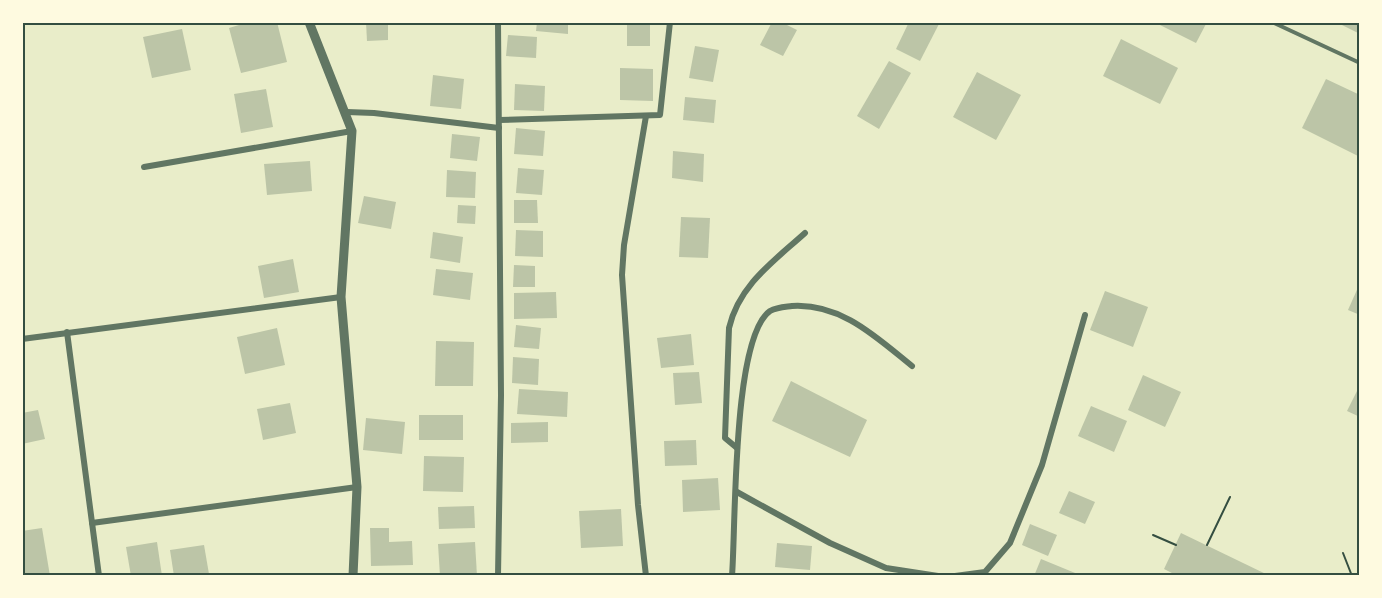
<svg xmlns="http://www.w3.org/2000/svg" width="1382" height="598" font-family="'DejaVu Sans',sans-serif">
<rect width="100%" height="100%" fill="#e9edc9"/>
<g fill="#bcc5a7">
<path d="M249 22H277L287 62 241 73 229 28Z"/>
<path d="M366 22H388V40L367 41Z"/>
<path d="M537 22H568V34L536 31Z"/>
<path d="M650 22V46H627V23Z"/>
<path d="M772 22H781L797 30 783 56 760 45Z"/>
<path d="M909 22H940L920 61 896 49Z"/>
<path d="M1154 22H1207L1196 43Z"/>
<path d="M1336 22H1360V34Z"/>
<path d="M182 29 191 70 152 78 143 37Z"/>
<path d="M508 35 537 37 536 58 506 56Z"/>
<path d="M1121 39 1178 68 1160 104 1103 76Z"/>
<path d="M695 46 719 50 713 82 689 78Z"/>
<path d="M889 61 911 73 879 129 857 116Z"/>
<path d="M620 68 653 69V101L620 100Z"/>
<path d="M977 72 1021 95 996 140 953 117Z"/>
<path d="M433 75 464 79 461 109 430 106Z"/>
<path d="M1326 79 1360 95V157L1302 128Z"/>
<path d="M515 84 545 86 544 111 514 110Z"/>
<path d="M266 89 273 127 241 133 234 94Z"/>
<path d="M685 97 716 100 714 123 683 120Z"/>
<path d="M516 128 545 131 543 156 514 154Z"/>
<path d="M452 134 480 137 477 161 450 158Z"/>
<path d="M673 151 704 154 703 182 672 178Z"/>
<path d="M310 161 312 191 267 195 264 164Z"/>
<path d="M518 168 544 170 542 195 516 193Z"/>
<path d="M447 170 476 172 475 198 446 197Z"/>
<path d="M364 196 396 202 391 229 358 223Z"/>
<path d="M514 200H537L538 223H514Z"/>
<path d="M458 205 476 206 475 224 457 223Z"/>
<path d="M681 217 710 218 708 258 679 257Z"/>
<path d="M516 230 543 231V257L515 256Z"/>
<path d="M433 232 463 237 460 263 430 258Z"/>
<path d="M293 259 299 292 264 298 258 266Z"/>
<path d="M514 265 535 266V287H513Z"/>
<path d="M436 269 473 273 470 300 433 295Z"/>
<path d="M1360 283V315L1348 310Z"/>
<path d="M1105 291 1148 307 1133 347 1090 330Z"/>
<path d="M556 292 557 318 514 319V293Z"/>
<path d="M516 325 541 328 539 349 514 347Z"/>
<path d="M277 328 285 365 245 374 237 337Z"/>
<path d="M691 334 694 365 661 368 657 338Z"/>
<path d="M436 341 474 342 473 386H435Z"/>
<path d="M513 357 539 359 538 385 512 383Z"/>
<path d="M699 372 702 403 675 405 673 373Z"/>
<path d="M1143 375 1181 392 1165 427 1128 410Z"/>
<path d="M791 381 867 420 850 457 772 421Z"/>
<path d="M1360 385V417L1347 411Z"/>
<path d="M519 389 568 392 567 417 517 414Z"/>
<path d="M290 403 296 433 263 440 257 409Z"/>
<path d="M1091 406 1127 421 1114 452 1078 436Z"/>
<path d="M38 410 45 439 22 444V413Z"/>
<rect x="419" y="415" width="44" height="25"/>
<path d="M366 418 405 422 402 454 363 450Z"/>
<path d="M548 422V442L511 443V423Z"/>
<path d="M696 440 697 465 665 466 664 441Z"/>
<path d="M424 456 464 457 463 492 423 491Z"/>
<path d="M718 478 720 510 683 512 682 480Z"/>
<path d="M1069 491 1095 502 1085 524 1059 513Z"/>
<path d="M474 506 475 528 439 529 438 507Z"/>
<path d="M621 509 623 546 581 548 579 511Z"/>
<path d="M1030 524 1057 535 1048 556 1022 545Z"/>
<path d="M42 528 50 576H22V531Z"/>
<path d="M370 528H389V542L412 541 413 565 371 566Z"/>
<path d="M1181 533 1270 576H1178L1164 569Z"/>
<path d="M157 542 162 576H131L126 547Z"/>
<path d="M475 542 477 576H440L438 544Z"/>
<path d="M777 543 812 546 810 570 775 567Z"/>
<path d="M204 545 209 574 174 576 170 550Z"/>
<path d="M1041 559 1080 575V576H1034Z"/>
</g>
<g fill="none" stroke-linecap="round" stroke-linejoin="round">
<g stroke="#344e41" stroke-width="2">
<path d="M1153 535 1176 545"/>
<path d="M1207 545 1230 497"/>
<path d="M1343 553 1352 576"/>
</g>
<path stroke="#617663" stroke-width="4" d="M1272 22 1360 63"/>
<g stroke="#617663" stroke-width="6">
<path d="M498 22 501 395 498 576"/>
<path d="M347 112 374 113 499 128"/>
<path d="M499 120 660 115 670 22"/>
<path d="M144 167 352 131"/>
<path d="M67 332 99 576"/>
<path d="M22 339 341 297"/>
<path d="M737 448 725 438 729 328C739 285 774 261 805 233"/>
<path d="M737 492 830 543 886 568 938 576"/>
<path d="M92 523 357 487"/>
<path d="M646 576 638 505 622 275 624 245 646 116"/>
<path d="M732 576C736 526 732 338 770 311 777 307 784 307 792 306 841 303 876 337 912 366"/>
<path d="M955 576 985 572 1010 543 1042 465 1085 315"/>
</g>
<path stroke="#617663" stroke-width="9" d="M309 22 352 131 341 297 357 487 353 576"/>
</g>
<rect width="1382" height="598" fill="none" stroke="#fefae0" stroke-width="48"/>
<rect x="24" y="24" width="1334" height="550" fill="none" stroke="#344e41" stroke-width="2"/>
</svg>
